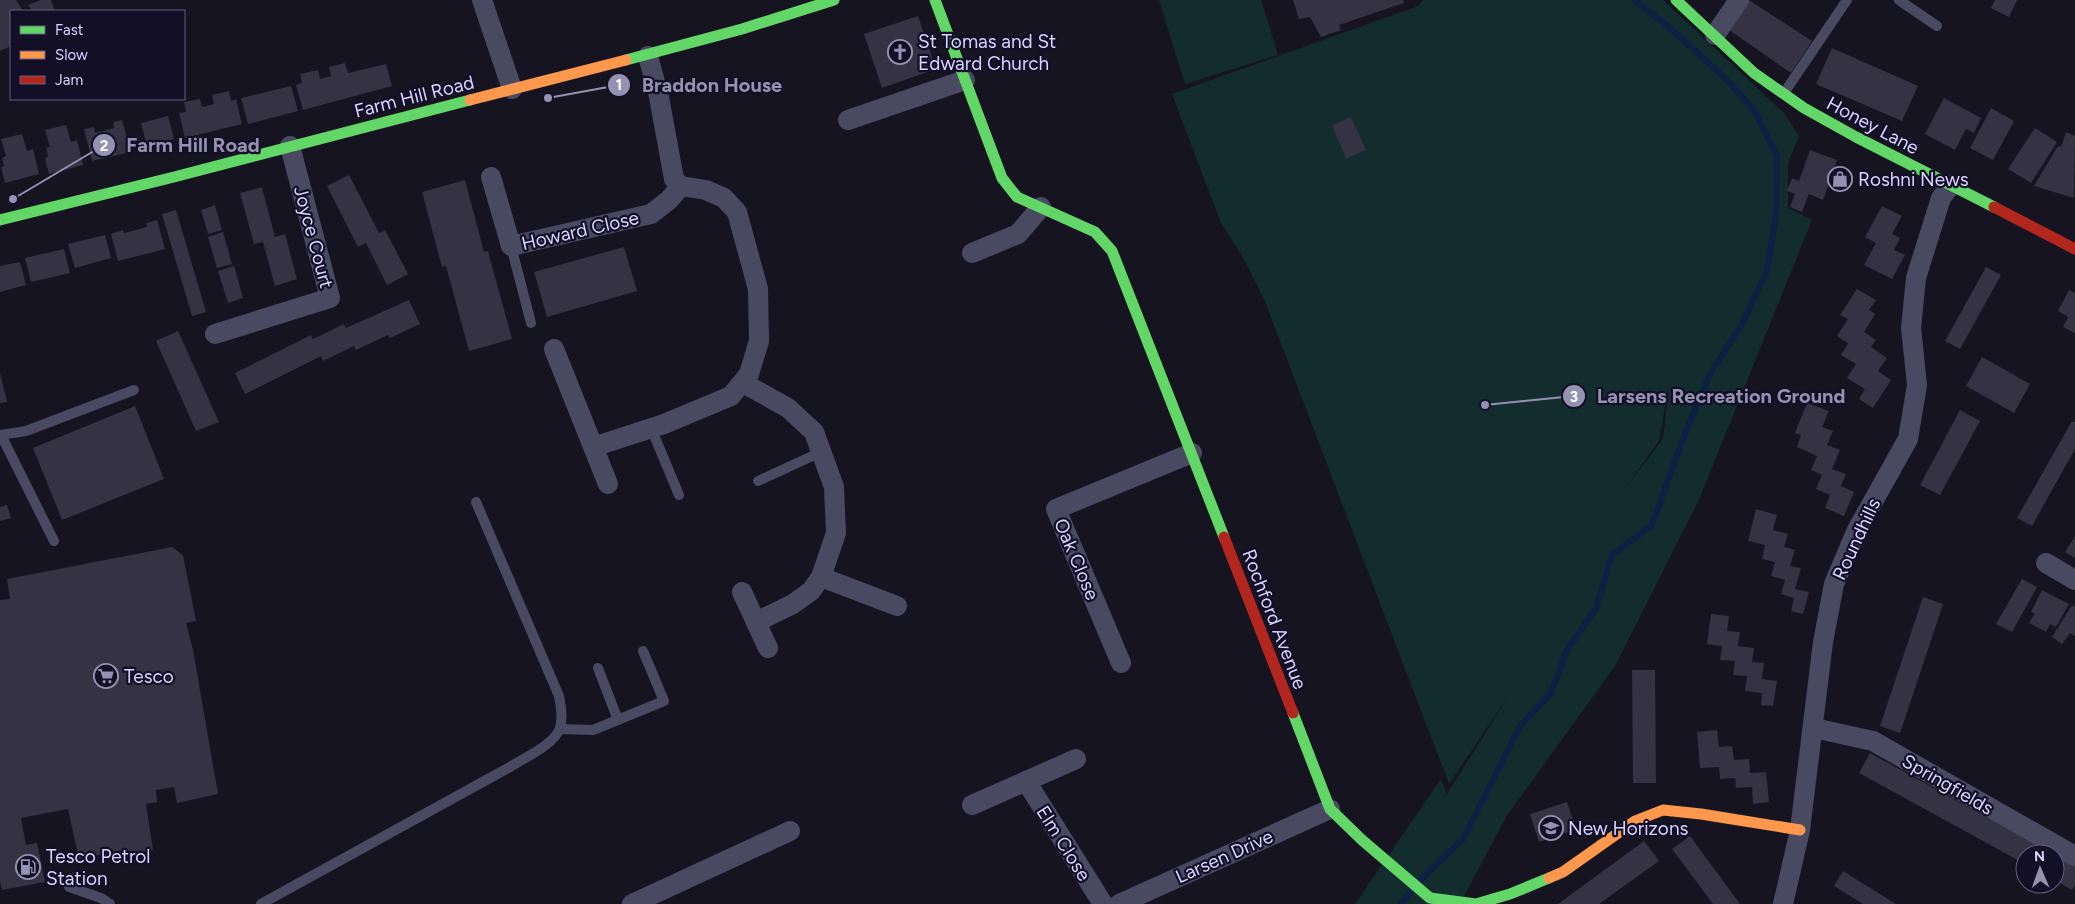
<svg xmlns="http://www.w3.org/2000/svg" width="2075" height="904" font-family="Figtree,sans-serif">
<rect width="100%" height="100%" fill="#161421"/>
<g fill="#132c2d" fill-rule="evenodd">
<path d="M1159 0H1261L1278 55 1185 84Z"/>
<path d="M1423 0H1663L1784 113 1799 136 1788 163V208L1812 220 1698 502 1615 666 1506 817 1460 904H1355L1441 779 1447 794 1508 697 1449 784 1264 299 1244 259 1221 223 1172 94 1418 6ZM1669 385 1663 439 1623 491 1659 441Z"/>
</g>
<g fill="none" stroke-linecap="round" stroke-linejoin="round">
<g stroke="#0d2144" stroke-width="6">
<path d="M1419 881 1463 839 1520 726 1551 693 1567 650 1596 608 1612 555 1652 525 1683 439 1711 372 1740 328 1767 271 1776 214 1777 156 1754 110 1725 78 1670 28 1634 0"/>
<path d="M1401 904 1411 891"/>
</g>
</g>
<g fill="#343243">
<path d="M0 0H16L23 11H11V46L0 51Z"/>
<path d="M41 0H51L55 11H32L28 5Z"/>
<path d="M1293 0H1403L1404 3 1339 25 1341 30 1321 37 1310 17 1299 19Z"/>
<path d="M1749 0 1812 41 1791 73 1729 30Z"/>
<path d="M1995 0H2017L2009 17 1991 8Z"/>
<path d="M918 16 936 69 882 88 864 34Z"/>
<path d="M1832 48 1918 86 1902 121 1816 84Z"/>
<path d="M345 63 348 73 386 64 392 86 303 110 296 85 302 83 300 74 318 70 320 79 331 76 329 67Z"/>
<path d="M291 86 298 111 248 124 241 98Z"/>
<path d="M229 91 231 101 236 99 242 124 185 138 179 113 186 112 184 102 200 99 202 107 214 104 212 95Z"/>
<path d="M1944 98 1981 118 1974 133 1966 129 1955 150 1925 134Z"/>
<path d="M1991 108 2014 121 1993 160 1970 148Z"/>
<path d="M168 116 174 139 147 146 141 123Z"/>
<path d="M1351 117 1366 150 1346 159 1332 125Z"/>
<path d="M122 120 131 152 92 161 84 129 94 127 95 133 114 128 113 122Z"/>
<path d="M66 125 71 142 77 140 83 165 49 174 45 158 48 157 46 148 50 147 45 130Z"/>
<path d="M2035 128 2057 142 2031 183 2008 169Z"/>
<path d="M2066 132 2075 136 2074 198 2034 186 2058 146 2061 147Z"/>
<path d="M22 134 27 151 33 149 39 174 5 183 1 167 4 166 2 158 6 156 1 139Z"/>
<path d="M1810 150 1837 160 1823 200 1809 194 1802 212 1790 207 1795 194 1787 191 1792 178 1799 181Z"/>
<path d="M349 175 379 233 385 230 408 274 387 285 366 243 358 247 327 186Z"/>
<path d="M465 180 484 252 488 251 512 339 469 351 446 266 442 267 422 192Z"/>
<path d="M262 187 275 237 285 234 297 279 275 286 263 242 254 244 240 193Z"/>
<path d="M215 205 222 230 208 234 201 210Z"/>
<path d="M1882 206 1902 216 1892 234 1900 238 1894 250 1905 255 1892 279 1864 265 1876 243 1865 237Z"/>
<path d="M176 210 206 312 192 316 162 214Z"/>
<path d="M157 220 165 249 118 261 111 234 123 230 124 233 147 227 146 223Z"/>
<path d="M223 232 232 264 217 268 208 237Z"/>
<path d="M105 235 111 258 75 268 68 244Z"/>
<path d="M624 247 637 291 547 317 534 272Z"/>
<path d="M64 249 70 273 31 282 25 258Z"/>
<path d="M20 262 26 285 0 292V266Z"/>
<path d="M234 266 243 298 228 303 218 271Z"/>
<path d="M1986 267 2001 275 1960 349 1945 341Z"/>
<path d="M1857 289 1876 300 1869 310 1875 314 1864 332 1876 340 1871 347 1887 358 1878 371 1891 380 1873 408 1859 399 1865 389 1847 378 1856 364 1841 355 1848 343 1837 336 1848 319 1840 315Z"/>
<path d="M2069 290 2075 293V333L2063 327 2068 317 2058 311Z"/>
<path d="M409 300 420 324 390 338 388 335 356 350 354 346 323 361 321 356 245 394 235 373 311 335 313 339 344 324 346 328Z"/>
<path d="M178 331 219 422 196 431 156 341Z"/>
<path d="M1982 357 2030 384 2014 413 1966 386Z"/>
<path d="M0 373 7 402 0 403Z"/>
<path d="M1807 403 1829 411 1822 427 1833 431 1827 445 1840 450 1832 469 1846 474 1841 486 1854 492 1844 516 1825 508 1830 495 1816 489 1822 475 1811 470 1817 456 1797 447 1801 435 1795 433Z"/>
<path d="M135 406 164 479 62 520 33 448Z"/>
<path d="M1960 410 1980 421 1940 495 1920 485Z"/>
<path d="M2072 421 2075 422V449L2032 526 2017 518Z"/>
<path d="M7 505 11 518 0 521V507Z"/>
<path d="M1756 509 1777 515 1773 530 1788 534 1784 547 1795 550 1790 566 1801 568 1795 589 1809 592 1803 614 1791 611 1794 598 1781 594 1785 580 1771 576 1775 562 1762 559 1765 545 1748 541Z"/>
<path d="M2075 536V558L2065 552Z"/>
<path d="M172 547 183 555 196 621 186 623 193 650 218 794 177 803 174 787 156 790 157 802 146 804 153 850 126 855 124 850 79 859 68 809 21 818 26 845 37 843 45 882 2 890 0 881V600L10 599 7 579Z"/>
<path d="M2022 579 2037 587 2012 632 1996 624Z"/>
<path d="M2042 590 2069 604 2056 627 2050 624 2046 632 2029 623 2035 613 2031 612Z"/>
<path d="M1923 597 1943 604 1900 733 1880 726Z"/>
<path d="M2072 605 2075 607V636L2070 633 2062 644 2052 637Z"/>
<path d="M1711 614 1729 616 1727 631 1740 632 1738 646 1754 648 1752 662 1764 663 1762 679 1777 681 1773 706 1761 705 1762 693 1745 691 1747 676 1733 675 1735 661 1720 660 1722 646 1707 644Z"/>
<path d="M1632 670H1655L1656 783H1633Z"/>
<path d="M1717 730 1719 747 1732 746 1734 760 1749 759 1750 773 1766 772 1769 802 1753 804 1752 787 1736 788 1735 778 1720 779 1719 767 1700 768 1697 732Z"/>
<path d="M1870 753 2053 854H2025V864L1859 773Z"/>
<path d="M1567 802 1576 829 1539 842 1530 814Z"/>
<path d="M1690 836 1740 904H1713L1672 849Z"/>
<path d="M1644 841 1659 861 1599 904H1558Z"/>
<path d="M2055 855 2075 866V885L2072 890 2055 880Z"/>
<path d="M1843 871 1896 904H1863L1834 886Z"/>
</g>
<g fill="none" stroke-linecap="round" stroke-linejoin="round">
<g stroke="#4a4962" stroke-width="10">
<path d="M1899 0 1937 26"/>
<path d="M1784 93 1847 0"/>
<path d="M511 246 531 323"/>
<path d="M651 428 679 495"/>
<path d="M0 435 26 431 134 390"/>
<path d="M1 435 54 541"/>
<path d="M758 481 821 452"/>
<path d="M598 668 618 720"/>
<path d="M560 729 593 730 664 701 643 651"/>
<path d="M69 887 101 898 110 904"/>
<path d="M261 904 510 767C524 758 555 744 560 728 563 718 561 706 559 696L476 502"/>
</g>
<g stroke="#4a4962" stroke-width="20">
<path d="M482 0 512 89"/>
<path d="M1715 35 1739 0"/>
<path d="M848 120 965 80"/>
<path d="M491 177 511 246 651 214 669 200 681 186"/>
<path d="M972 253 1018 234 1041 207"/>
<path d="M215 334 330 298 290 146"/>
<path d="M554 349 608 484"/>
<path d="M743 383 788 408 814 432 834 487 836 533 821 577 811 591 793 604 756 622"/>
<path d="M593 447 664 424 731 396 749 374 759 341 758 289 737 212 724 198 706 190 681 186 674 179 659 97 648 56"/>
<path d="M2046 563 2075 580"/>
<path d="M821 577 897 606"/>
<path d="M742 592 768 648"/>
<path d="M1121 663 1056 509 1192 453"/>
<path d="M1814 728 1873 741 2075 856"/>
<path d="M1026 781 1103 904"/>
<path d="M972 805 1076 759"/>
<path d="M632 904 790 831"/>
<path d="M1119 904 1330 809"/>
<path d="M1783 904 1800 830 1823 642 1834 584 1857 530 1908 439 1917 385 1911 328 1916 278 1941 198 1951 185"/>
</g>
<g stroke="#63d668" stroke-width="11">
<path d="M935 0 1002 178 1017 197 1095 232 1112 251 1224 537"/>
<path d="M1676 0 1754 73 1804 108 1856 137 1994 207"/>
<path d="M626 60 742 29 834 0"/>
<path d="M0 220 174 177 470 100"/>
<path d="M1293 713 1330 809 1362 840 1430 898 1476 904 1510 894 1549 878"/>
</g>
<g stroke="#ff974d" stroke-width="11">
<path d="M470 100 626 60"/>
<path d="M1549 878 1563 872 1635 821 1663 810 1701 814 1800 830"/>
</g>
<g stroke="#b3261e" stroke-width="11">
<path d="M1994 207 2075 249"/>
<path d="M1224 537 1293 713"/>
</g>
</g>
<defs>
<symbol id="church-ring" viewBox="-11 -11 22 22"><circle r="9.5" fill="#130f26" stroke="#9591b1" stroke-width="1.5"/><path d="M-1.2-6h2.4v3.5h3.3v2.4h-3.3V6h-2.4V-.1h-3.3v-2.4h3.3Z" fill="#9591b1"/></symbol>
<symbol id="shop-ring" viewBox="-11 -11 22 22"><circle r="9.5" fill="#130f26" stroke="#9591b1" stroke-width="1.5"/><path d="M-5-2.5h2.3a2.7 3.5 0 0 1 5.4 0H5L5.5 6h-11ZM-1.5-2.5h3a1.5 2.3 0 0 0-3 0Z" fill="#9591b1"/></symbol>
<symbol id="supermarket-ring" viewBox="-11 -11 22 22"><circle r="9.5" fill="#130f26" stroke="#9591b1" stroke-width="1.5"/><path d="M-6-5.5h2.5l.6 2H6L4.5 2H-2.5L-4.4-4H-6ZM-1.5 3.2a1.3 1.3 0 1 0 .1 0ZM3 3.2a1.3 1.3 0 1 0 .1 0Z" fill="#9591b1"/></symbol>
<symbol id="school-ring" viewBox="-11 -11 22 22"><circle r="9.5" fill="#130f26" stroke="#9591b1" stroke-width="1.5"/><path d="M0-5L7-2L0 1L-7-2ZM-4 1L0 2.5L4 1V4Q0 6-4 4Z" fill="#9591b1"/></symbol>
<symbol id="fuel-ring" viewBox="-11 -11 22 22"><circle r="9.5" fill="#130f26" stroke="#9591b1" stroke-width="1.5"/><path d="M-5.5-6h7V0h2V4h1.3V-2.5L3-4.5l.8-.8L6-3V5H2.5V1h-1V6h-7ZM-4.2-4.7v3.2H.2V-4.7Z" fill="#9591b1"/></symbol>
</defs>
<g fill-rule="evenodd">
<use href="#church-ring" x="886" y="38" width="28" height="28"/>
<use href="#shop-ring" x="1826" y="165" width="28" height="28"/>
<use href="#supermarket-ring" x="92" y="662" width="28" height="28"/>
<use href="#school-ring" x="1537" y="814" width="28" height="28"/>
<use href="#fuel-ring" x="14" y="853" width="28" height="28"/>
</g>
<g text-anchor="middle" stroke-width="4.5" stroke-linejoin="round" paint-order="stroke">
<g font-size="19" fill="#d9d4ff" stroke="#130f26" text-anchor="start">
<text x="918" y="48">St Tomas and St<tspan x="918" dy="22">Edward Church</tspan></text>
<text x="1858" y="186">Roshni News</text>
<text x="124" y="683">Tesco</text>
<text x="1568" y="835">New Horizons</text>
<text x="46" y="863">Tesco Petrol<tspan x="46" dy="22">Station</tspan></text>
</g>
<g font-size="19" fill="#d9d4ff" stroke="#130f26">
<text transform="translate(414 96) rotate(-14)" y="7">Farm Hill Road</text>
<text transform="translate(1873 125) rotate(28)" y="7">Honey Lane</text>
<text transform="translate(580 230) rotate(-13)" y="7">Howard Close</text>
<text transform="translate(314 237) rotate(75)" y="7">Joyce Court</text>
<text transform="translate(1856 539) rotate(-65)" y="7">Roundhills</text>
<text transform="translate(1077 559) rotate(67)" y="7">Oak Close</text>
<text transform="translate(1275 619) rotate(69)" y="7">Rochford Avenue</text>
<text transform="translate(1948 784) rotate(30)" y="7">Springfields</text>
<text transform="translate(1064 843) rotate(58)" y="7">Elm Close</text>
<text transform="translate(1224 856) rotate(-24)" y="7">Larsen Drive</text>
</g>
</g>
<path fill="none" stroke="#9591b1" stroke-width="2" d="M548 98L619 85M13 199L104 145M1485 405L1574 396"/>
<g fill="#9591b1" stroke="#130f26" stroke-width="2">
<circle cx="548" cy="98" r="5"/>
<circle cx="13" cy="199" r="5"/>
<circle cx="1485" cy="405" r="5"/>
<circle cx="619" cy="85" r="12"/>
<circle cx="104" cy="145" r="12"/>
<circle cx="1574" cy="396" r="12"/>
</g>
<g font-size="15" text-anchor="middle" font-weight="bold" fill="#fff">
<text x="619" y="90">1</text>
<text x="104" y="151">2</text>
<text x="1574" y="402">3</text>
</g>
<g font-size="20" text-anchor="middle" font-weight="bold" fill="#9591b1" stroke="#130f26" stroke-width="4.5" stroke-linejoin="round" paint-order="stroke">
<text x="712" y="92">Braddon House</text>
<text x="193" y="152">Farm Hill Road</text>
<text x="1721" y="403">Larsens Recreation Ground</text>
</g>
<rect x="10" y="10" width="175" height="90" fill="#130f26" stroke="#625e7d"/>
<rect x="20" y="26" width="25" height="8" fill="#63d668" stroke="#625e7d"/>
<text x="55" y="35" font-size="15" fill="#d9d4ff">Fast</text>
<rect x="20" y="51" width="25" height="8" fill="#ff974d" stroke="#625e7d"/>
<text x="55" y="60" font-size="15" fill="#d9d4ff">Slow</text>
<rect x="20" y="76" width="25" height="8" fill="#b3261e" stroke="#625e7d"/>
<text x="55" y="85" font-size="15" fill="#d9d4ff">Jam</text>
<g transform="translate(2040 869) rotate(358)"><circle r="24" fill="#130f26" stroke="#625e7d"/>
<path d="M0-4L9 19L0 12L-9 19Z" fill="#9591b1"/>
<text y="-8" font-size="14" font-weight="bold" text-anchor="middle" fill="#d9d4ff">N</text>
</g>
</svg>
